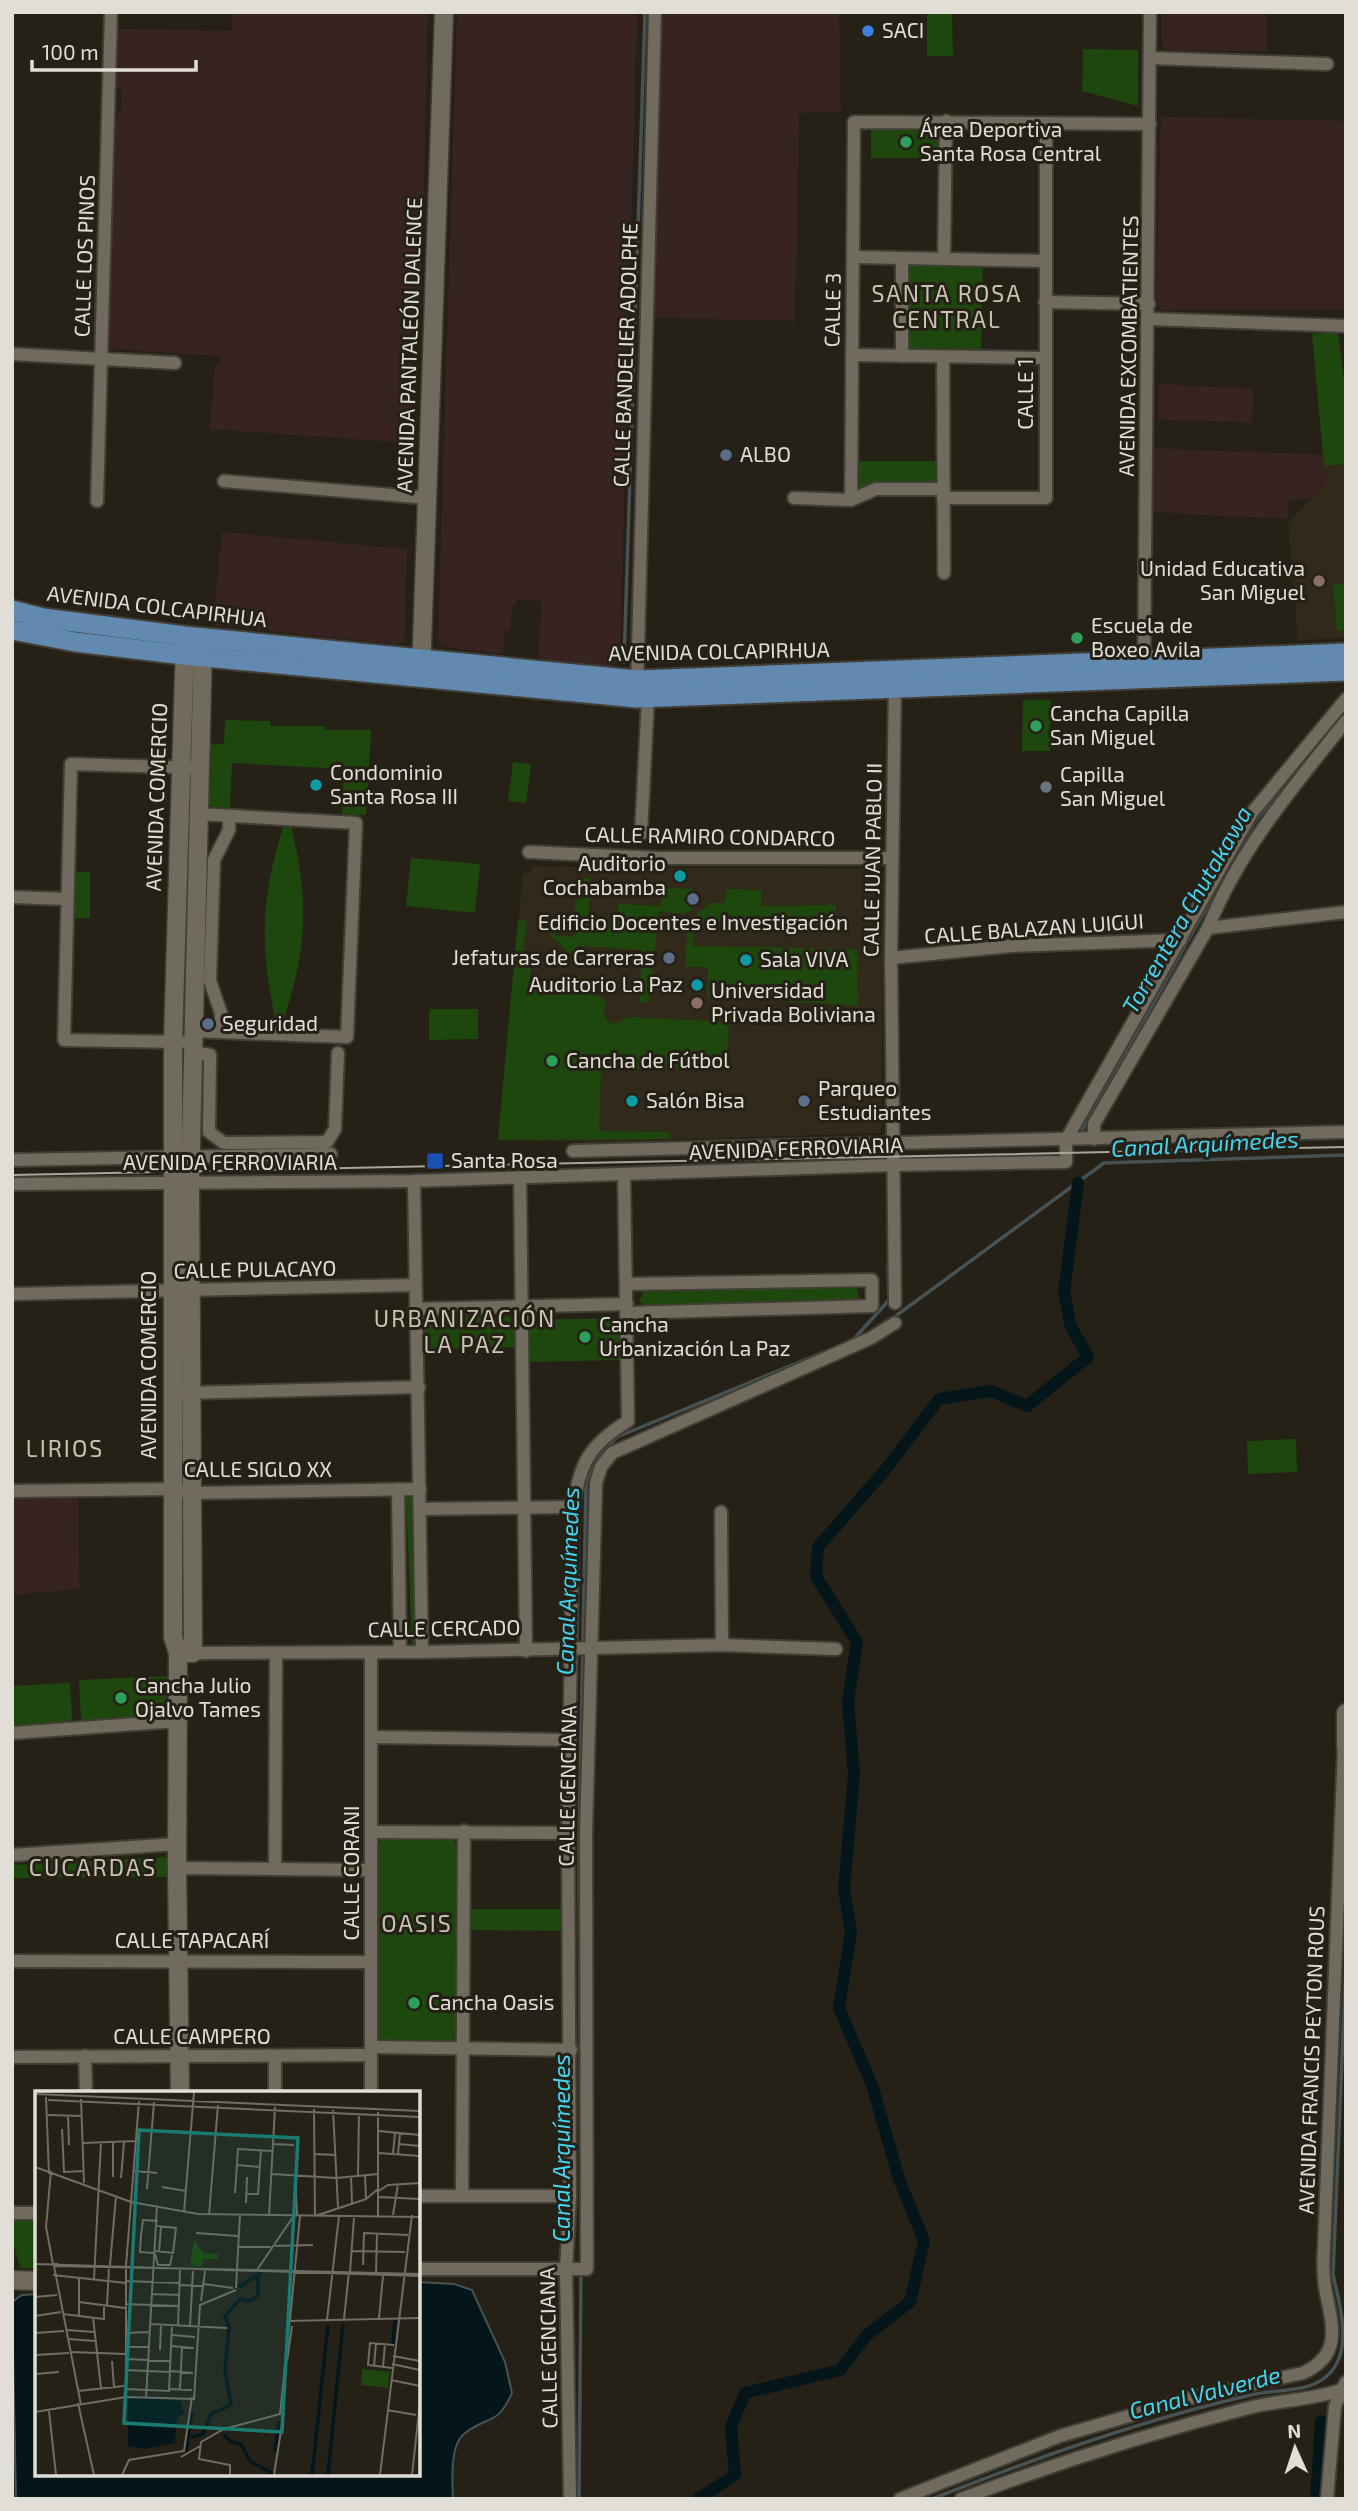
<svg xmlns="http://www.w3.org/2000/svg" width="1358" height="2511" font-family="'Exo 2',sans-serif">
<rect width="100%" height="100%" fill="#262117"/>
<g fill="#312919">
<path d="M1346 464V638L1298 640 1288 523 1325 483 1324 466Z"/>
<path d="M532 866 878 869 884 874 881 1133 598 1142 498 1140 523 873H530Z"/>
</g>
<g fill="#372422">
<path d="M232 12H428L421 314H413L410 379 414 380 409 443 210 429 215 363H221V356L108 349 116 117 122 108V92L116 86 117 29 232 31Z"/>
<path d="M457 12H637L620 654 616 663 609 666 539 659 541 601 516 600V606H512L510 630H505L503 654 445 647 438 643Z"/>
<path d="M663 12H839L841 112 799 113 795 321 653 318Z"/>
<path d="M1162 12H1267V52L1167 50 1162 46Z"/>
<path d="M1161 117 1346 121V310H1160L1156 297Z"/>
<path d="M1159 384 1253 389 1252 423 1158 419Z"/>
<path d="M1154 448 1323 455 1325 483 1310 499 1287 500 1288 519 1154 512Z"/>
<path d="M222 532 407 549 404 641 395 644 213 625Z"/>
<path d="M78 1497 79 1589 12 1595V1498Z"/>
</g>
<g fill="#1d470c">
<path d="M927 12H952L953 56H927Z"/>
<path d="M1083 49 1138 50V106L1082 91Z"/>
<rect x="871" y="127" width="70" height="31"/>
<path d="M909 261 983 263 981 349 907 348Z"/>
<path d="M1338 332 1346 394V464L1324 466 1312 334Z"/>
<path d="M856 461H938V484L878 483 859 488Z"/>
<path d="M1346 583V630L1337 631 1333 584Z"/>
<path d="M1023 700H1051L1050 751H1022Z"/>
<path d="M225 720 270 721 271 726H325V730H371L366 815 342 814 344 769 232 763 230 808 212 807 204 802 206 745 224 744Z"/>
<path d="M513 762 531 764 526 803 508 801Z"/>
<path d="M185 777 194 778 188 1029H179Z"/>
<path d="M284 825H291C310 905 307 950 281 1028H277C260 948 259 903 284 825Z"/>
<path d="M411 858 480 864 475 913 406 906Z"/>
<rect x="72" y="872" width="18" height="46"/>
<path d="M582 878H591L588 918 591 922 618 924V904L661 906 662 888 693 889 683 900 693 910 683 914 659 912 649 1002H639L642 950 578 946 576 960 552 937 546 916H556V936L574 937 575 900 582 899Z"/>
<path d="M727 889 761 890 762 906 836 905V923L694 922 693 946 857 949 858 1006 726 997V983L714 982 713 997H707L708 967H685L688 921 710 903H724Z"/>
<path d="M518 920 527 921 523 953 531 955 530 977 551 979 550 985 575 988 577 973 606 1003 603 1014 608 1022 615 1024 628 1017 729 1022 727 1069H601L599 1131 669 1132V1139L498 1140Z"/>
<path d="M429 1009H478V1039L429 1040Z"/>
<path d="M856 1286 860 1300 855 1303 646 1308 639 1300 645 1290Z"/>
<path d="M509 1316 515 1322 516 1347 422 1349 421 1322 427 1318Z"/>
<path d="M618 1318 619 1360 529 1362 528 1320Z"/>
<path d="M1296 1439 1297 1472 1248 1474 1247 1441Z"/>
<path d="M406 1494H412L417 1648H412Z"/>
<path d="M184 1500V1624L182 1628 177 1627 180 1501Z"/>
<path d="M168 1676 165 1716 81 1722 79 1680Z"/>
<path d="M70 1683 72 1718 69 1723 12 1727V1686Z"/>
<path d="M385 1837 452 1838 456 1845 458 2035 448 2044 384 2043 379 2038 378 1843Z"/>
<path d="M166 1857 170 1861 169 1877 12 1878V1865Z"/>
<path d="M468 1909H566V1931L468 1930Z"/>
<path d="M14 2219H37V2268H20L12 2237Z"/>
</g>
<path fill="#04161a" stroke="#465253" stroke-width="2" d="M418 2282 454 2284 472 2290 505 2362 512 2393C497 2427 487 2415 464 2434 450 2445 452 2482 453 2499H16L12 2302 22 2295 37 2294V2474H418Z"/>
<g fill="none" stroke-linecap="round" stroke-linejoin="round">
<g stroke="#465253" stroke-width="3.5">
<path d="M624 662 645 12"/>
<path d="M1078 1137 1255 821 1346 710"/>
<path d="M893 1318 1104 1163 1346 1155"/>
<path d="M853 1340 889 1300 888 1267"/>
<path d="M581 2217 579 1840 586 1483 594 1461 617 1437 824 1352"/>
<path d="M579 2499 581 2273"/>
<path d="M932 2499C1036 2458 1142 2420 1251 2395 1274 2389 1309 2393 1327 2376 1354 2352 1340 2305 1333 2275L1346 1962"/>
</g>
<g stroke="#04161a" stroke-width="12">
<path d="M698 2499 735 2475 731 2427 745 2393 840 2370 867 2335 910 2302 924 2241 899 2179 872 2085 839 2008 851 1932 844 1889 854 1775 848 1702 857 1642 816 1576 818 1547 886 1469 939 1399 991 1391 1027 1406 1088 1357 1071 1327 1064 1292 1078 1183"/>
<path d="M1316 2499 1321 2421"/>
</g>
<defs>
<g id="street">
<path d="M1150 58 1327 64"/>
<path d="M854 257 1046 261"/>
<path d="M944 259 946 121"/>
<path d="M1045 302 1149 304"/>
<path d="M1149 319 1346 326"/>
<path d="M12 354 175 363"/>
<path d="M852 355 1045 358"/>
<path d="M902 356V258"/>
<path d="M943 357 944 573"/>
<path d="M224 481 428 498"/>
<path d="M794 498 851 500 876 489H944"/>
<path d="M943 498H1046V123"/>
<path d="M851 500 854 122 1150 124"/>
<path d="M97 501 111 12"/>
<path d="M1144 666 1150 12"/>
<path d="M637 687 655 12"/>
<path d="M641 834 648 698"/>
<path d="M529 852 659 858H891"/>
<path d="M12 897 67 899"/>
<path d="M1208 928 1346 912"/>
<path d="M891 958 1011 946 1181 940"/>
<path d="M192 1031 347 1037 356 823 198 814"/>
<path d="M221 1032V1013L210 981 214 860 229 830V816"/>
<path d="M181 1042 64 1040 71 764 200 768"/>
<path d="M192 1052 210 1055 209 1132 224 1143 327 1142 335 1129 338 1053"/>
<path d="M1094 1139V1124L1208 928C1239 850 1294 786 1346 721"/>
<path d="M573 1151 1346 1132"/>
<path d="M12 1160 331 1154"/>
<path d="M520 1178 526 1651"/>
<path d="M414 1181 422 1652"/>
<path d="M12 1184 414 1181 894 1165 1066 1162V1140L1251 814 1346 699"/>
<path d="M626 1284 872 1280V1306L627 1313"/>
<path d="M12 1294 415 1285"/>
<path d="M895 1303 891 958 895 681"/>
<path d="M415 1309 627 1304"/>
<path d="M183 1393 419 1387"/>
<path d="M398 1489 400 1652"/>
<path d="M12 1491 172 1489 194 1493 420 1489"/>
<path d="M420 1509 573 1507"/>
<path d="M721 1512 722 1645"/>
<path d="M371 1652V2093"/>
<path d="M193 1653 422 1652 722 1645 836 1649"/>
<path d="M12 1733 178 1721"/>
<path d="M371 1737 569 1740"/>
<path d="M371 1832 568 1833"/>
<path d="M12 1855 177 1844"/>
<path d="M177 1868 371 1870"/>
<path d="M275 1869 276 1653"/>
<path d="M12 1961 371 1962"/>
<path d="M371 2047 571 2050"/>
<path d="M85 2056 86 2093"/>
<path d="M275 2056V2093"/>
<path d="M12 2057 371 2055"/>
<path d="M418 2196H570"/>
<path d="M462 2196 464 1831"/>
<path d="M12 2213H37"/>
<path d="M418 2269H587L586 1832 596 1483 601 1467 612 1453 871 1338 895 1323"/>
<path d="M570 2499 566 2270 570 2196 568 1833 573 1507C580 1463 589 1445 628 1421L624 1175"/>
<path d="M900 2499 1060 2436 1198 2396 1303 2373C1345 2354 1331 2322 1325 2287 1323 2274 1323 2261 1324 2248L1344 1747"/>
<path d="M961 2499C1056 2463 1154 2432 1252 2407 1282 2400 1311 2400 1341 2390"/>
<path d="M1327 2499 1335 2406 1346 2382"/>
</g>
<g id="secondary">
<path d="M421 673 444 12"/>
<path d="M178 1653H193L190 1184 203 642"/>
<path d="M1346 1713V1748"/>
<path d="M180 2093 177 1868 178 1653 173 1637V1042L185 643"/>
<path d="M12 2280 37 2281"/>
</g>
<g id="primary">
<path d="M12 610 43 618 185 636 637 680 1346 653"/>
<path d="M12 630 75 642 184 655 637 698 1346 671"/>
</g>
</defs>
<use href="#street" stroke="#413e36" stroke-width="16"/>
<use href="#secondary" stroke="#413e36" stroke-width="21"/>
<use href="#primary" stroke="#413e36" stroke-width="23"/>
<use href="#street" stroke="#706b5e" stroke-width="12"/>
<use href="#secondary" stroke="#706b5e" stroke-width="18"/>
<use href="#primary" stroke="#628ab1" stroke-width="19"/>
<path stroke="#a8a59d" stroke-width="2" d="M12 1175 1346 1147"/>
</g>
<circle fill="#3f7fe0" stroke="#262117" stroke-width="2.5" cx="868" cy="31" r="7"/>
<g fill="#2e9e5b" stroke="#262117" stroke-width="2.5">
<circle cx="906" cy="142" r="7"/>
<circle cx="1077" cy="638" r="7"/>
<circle cx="1036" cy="726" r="7"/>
<circle cx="552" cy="1061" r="7"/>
<circle cx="585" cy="1337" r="7"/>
<circle cx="121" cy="1698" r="7"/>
<circle cx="414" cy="2003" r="7"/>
</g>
<g fill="#5c6f8a" stroke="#262117" stroke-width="2.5">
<circle cx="726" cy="455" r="7"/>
<circle cx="693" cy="899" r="7"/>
<circle cx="669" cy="958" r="7"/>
<circle cx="208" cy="1024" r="7"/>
<circle cx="804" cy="1101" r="7"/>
</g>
<g fill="#8d6e63" stroke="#262117" stroke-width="2.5">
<circle cx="1319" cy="581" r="7"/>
<circle cx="697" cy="1003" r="7"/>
</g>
<g fill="#0f9aa8" stroke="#262117" stroke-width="2.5">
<circle cx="316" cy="785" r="7"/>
<circle cx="680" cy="876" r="7"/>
<circle cx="746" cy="960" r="7"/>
<circle cx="697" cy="985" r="7"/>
<circle cx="632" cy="1101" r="7"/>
</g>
<circle fill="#6b7280" stroke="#262117" stroke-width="2.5" cx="1046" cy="787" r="7"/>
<rect fill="#1a4fb4" stroke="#262117" stroke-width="2.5" x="426" y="1152" width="18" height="18" rx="3.5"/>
<g text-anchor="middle" stroke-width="6" stroke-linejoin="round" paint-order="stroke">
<g font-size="21" fill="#e1ded7" stroke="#262117" text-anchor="start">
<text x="882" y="38">SACI</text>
<text x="920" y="137">Área Deportiva<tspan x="920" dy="24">Santa Rosa Central</tspan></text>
<text x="740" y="462">ALBO</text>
<text x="1305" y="576" text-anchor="end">Unidad Educativa<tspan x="1305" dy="24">San Miguel</tspan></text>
<text x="1091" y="633">Escuela de<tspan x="1091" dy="24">Boxeo Avila</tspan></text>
<text x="1050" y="721">Cancha Capilla<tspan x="1050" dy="24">San Miguel</tspan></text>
<text x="330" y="780">Condominio<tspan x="330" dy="24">Santa Rosa III</tspan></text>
<text x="1060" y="782">Capilla<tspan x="1060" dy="24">San Miguel</tspan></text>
<text x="666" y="871" text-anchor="end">Auditorio<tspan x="666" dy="24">Cochabamba</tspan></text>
<text x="693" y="930" text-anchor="middle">Edificio Docentes e Investigación</text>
<text x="655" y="965" text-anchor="end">Jefaturas de Carreras</text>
<text x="760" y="967">Sala VIVA</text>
<text x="683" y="992" text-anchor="end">Auditorio La Paz</text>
<text x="711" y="998">Universidad<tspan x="711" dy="24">Privada Boliviana</tspan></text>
<text x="222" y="1031">Seguridad</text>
<text x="566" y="1068">Cancha de Fútbol</text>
<text x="818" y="1096">Parqueo<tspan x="818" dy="24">Estudiantes</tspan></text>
<text x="646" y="1108">Salón Bisa</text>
<text x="451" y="1168">Santa Rosa</text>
<text x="599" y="1332">Cancha<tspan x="599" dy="24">Urbanización La Paz</tspan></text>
<text x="135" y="1693">Cancha Julio<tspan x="135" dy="24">Ojalvo Tames</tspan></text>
<text x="428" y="2010">Cancha Oasis</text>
</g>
<g font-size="21" fill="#e1ded7" stroke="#262117">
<text transform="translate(85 256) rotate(-88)" y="7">CALLE LOS PINOS</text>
<text transform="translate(833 310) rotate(-89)" y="7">CALLE 3</text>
<text transform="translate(410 345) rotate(-88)" y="7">AVENIDA PANTALEÓN DALENCE</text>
<text transform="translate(1129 346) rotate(-89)" y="7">AVENIDA EXCOMBATIENTES</text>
<text transform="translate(626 355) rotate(-88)" y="7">CALLE BANDELIER ADOLPHE</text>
<text transform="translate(1026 394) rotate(-90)" y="7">CALLE 1</text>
<text transform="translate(157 607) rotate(7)" y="7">AVENIDA COLCAPIRHUA</text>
<text transform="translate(719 652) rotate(-1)" y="7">AVENIDA COLCAPIRHUA</text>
<text transform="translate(157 797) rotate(-88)" y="7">AVENIDA COMERCIO</text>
<text transform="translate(710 837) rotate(1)" y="7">CALLE RAMIRO CONDARCO</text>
<text transform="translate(873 860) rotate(-89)" y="7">CALLE JUAN PABLO II</text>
<text transform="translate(1034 929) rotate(-4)" y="7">CALLE BALAZAN LUIGUI</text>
<text transform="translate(796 1149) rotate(-2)" y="7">AVENIDA FERROVIARIA</text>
<text x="230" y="1170">AVENIDA FERROVIARIA</text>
<text transform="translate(255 1270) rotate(-1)" y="7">CALLE PULACAYO</text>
<text transform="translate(149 1365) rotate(-90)" y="7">AVENIDA COMERCIO</text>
<text x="258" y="1477">CALLE SIGLO XX</text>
<text transform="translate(444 1629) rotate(-1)" y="7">CALLE CERCADO</text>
<text transform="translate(568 1786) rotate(-89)" y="7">CALLE GENCIANA</text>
<text transform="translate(352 1873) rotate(-90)" y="7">CALLE CORANI</text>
<text x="192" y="1948">CALLE TAPACARÍ</text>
<text x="192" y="2044">CALLE CAMPERO</text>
<text transform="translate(1312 2060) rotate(-88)" y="7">AVENIDA FRANCIS PEYTON ROUS</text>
<text transform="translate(549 2348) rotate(-91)" y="7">CALLE GENCIANA</text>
</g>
<g font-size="23" letter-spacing="2" fill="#cac4b6" stroke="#262117">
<text x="947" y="302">SANTA ROSA<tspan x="947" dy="26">CENTRAL</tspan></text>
<text x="465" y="1327">URBANIZACIÓN<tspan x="465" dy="26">LA PAZ</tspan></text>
<text x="65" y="1457">LIRIOS</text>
<text x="93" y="1876">CUCARDAS</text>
<text x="417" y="1932">OASIS</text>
</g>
<g font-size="23" font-style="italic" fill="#42d6f3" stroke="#262117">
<text transform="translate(1187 910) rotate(-60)" y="8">Torrentera Chutakawa</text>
<text transform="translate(1205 1144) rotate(-3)" y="8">Canal Arquímedes</text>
<text transform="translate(568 1581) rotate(-88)" y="8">Canal Arquímedes</text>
<text transform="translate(562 2148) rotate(-90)" y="8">Canal Arquímedes</text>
<text transform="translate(1205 2393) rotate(-14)" y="8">Canal Valverde</text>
</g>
</g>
<g transform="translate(35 2091)">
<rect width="385" height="385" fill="#262117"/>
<path d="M159 149 169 162 183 163V168H168L167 175 175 176 155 175ZM327 278 355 281 353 297 326 294Z" fill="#1d470c"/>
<path d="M93 307 145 309 149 322 142 327 140 352 109 358 93 355Z" fill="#04161a"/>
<path fill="none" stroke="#04161a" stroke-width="3.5" d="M204 196 226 182M358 253 360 229M189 344 196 351 206 353 215 370 238 383M156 346 168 343 176 323 196 314 190 279 194 236 190 225 205 208 216 210 223 204V184M151 361 157 322M240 361 244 330M277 384 293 234M293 384 308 233"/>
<path fill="none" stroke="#716d64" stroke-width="2" d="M0 3 385 20M11 6 14 83M46 8 49 92M13 9 385 26M279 18 280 125 331 108 343 98M298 19 303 116M343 21V127M13 24 46 25M33 25 34 54M27 38 29 81 49 80M344 40 385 44M78 51V86M48 52 101 50M238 53 259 54M364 53 385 55M344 62 385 65M279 63 300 64M358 63 360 42M363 63 365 42M202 74 225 76M0 76 96 111 163 123 385 126M16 80 11 136 18 173H23M98 80 122 82M237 83 301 87 343 83M330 83 331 108M323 84 324 23M260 85 262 124M316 85 317 112M86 87 89 51M127 96 151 100M112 98 119 11M342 101 353 94 385 92M200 102 203 58 238 60M211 103H223L226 59M343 106 385 108V101M211 112 212 86M149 121 159 1M174 124 183 14M358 124 363 93M234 125 240 16M161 142 203 145M240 155 278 154M202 156H236M120 160 138 162 141 137 122 135M316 160 370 161M124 161 126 136M120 162 105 161 106 144 108 129 123 130M120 163 123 174H135L137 164M0 173 385 185M75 174 81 105M328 174 329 142 373 144M91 175 104 10M91 177V306M220 179 385 183M222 179 258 126M315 181 319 127M341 182 342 142M18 184 91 192M44 186V225M59 188 66 51M91 190 145 192M169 193 198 197M145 194 169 195M201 197 205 123M116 203 145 204M0 206 22 204M166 210 170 180M44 211 90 217M90 213 144 215M72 214 74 176M28 223 69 228V214M0 225 26 221M58 226 66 297M344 227 348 185M309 228 314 181M255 229 265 125M292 229 304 125M253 230 385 227M115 233 192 237M143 235 145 179M155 235 158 180M32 239 59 241M0 242 29 240M90 242 114 241M137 244 160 246M33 248 60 250M136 255 159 257M91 256H113M125 259 126 234M36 261 91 263M0 264 34 262M358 265 385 270M91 268 135 270M77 270 79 296M252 270 257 235M357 273 385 279M339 275 341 252M348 276 350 253M357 277 333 274 335 252 359 254M90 279 135 281M135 280 158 282M0 283 24 281M356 289 385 295M91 298 134 300 137 234M134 298 157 299M145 298 147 256M43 300 89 295M111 307 122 114M43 312 59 384M46 314 19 175 222 179M352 319 381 324M14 320 21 384M0 321 91 306 159 308 165 214 201 199M146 366 165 355M87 384 94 369 149 360 157 306M195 384V374L164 368 166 351 189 338 245 323 255 226M239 384 249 321M345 384 377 124M377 384 385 311"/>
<path fill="#1a7b73" fill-opacity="0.15" stroke="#1a7b73" stroke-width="3.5" d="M104 39 263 47 247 341 89 332Z"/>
<rect width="385" height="385" fill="none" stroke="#e1ded7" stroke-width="3.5"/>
</g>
<rect width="1358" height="2511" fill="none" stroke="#e1ded7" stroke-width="28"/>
<g transform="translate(1295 2448) rotate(357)" stroke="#262117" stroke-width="5" paint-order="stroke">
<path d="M0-5L12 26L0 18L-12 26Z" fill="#e1ded7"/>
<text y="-10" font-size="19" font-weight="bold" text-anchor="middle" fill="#e1ded7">N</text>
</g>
<path d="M32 60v10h164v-10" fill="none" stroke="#e1ded7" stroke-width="3.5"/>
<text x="42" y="60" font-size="21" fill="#e1ded7" stroke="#262117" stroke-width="5" paint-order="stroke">100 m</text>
</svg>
